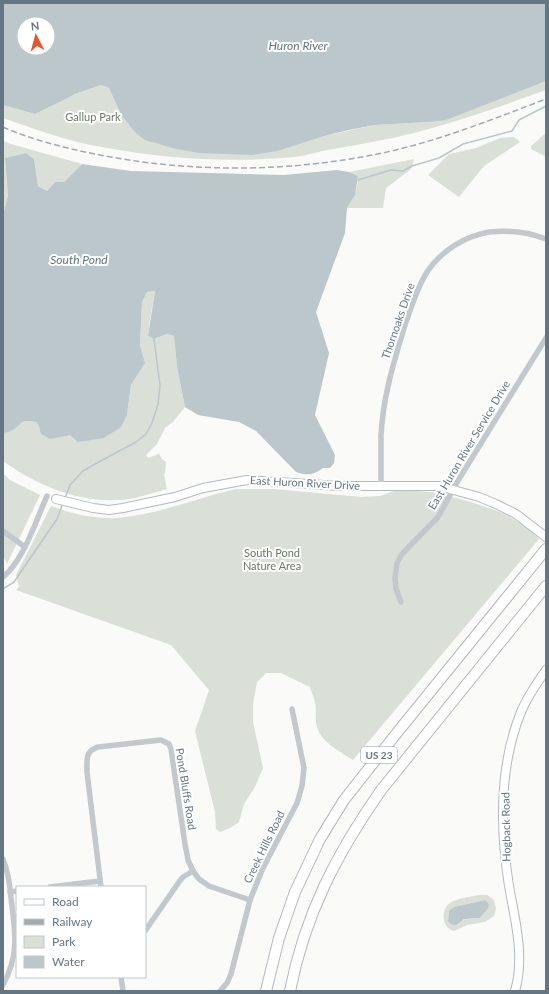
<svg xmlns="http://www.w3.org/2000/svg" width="549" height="994" font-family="Lato,sans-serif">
<rect width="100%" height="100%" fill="#fafaf8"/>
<g fill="#dadfd7" fill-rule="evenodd">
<path d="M546 81V90C502 106 459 121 414 133 387 140 360 144 333 149 321 151 308 155 295 157 231 163 165 159 102 147 69 142 35 129 3 118V105L35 114 62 101 75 94 101 85 109 88 116 101 324 136 375 125 428 122Z"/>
<path d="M546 133V157L531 149V146Z"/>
<path d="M514 137 520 142 484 166 459 197 428 175 449 154 476 148 500 138Z"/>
<path d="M3 141 11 144 82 164 64 182H55L47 191 38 186 34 159 26 153 5 158 8 196 3 215Z"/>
<path d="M414 159 411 169 386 188 383 208H347C354 198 358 188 358 176L349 172Z"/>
<path d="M155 291 150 319 148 336 154 339 167 334 174 336 177 367 185 407 173 422 165 428 157 444 146 455 148 458 159 454 162 459 166 462 165 473 164 474 167 489C157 492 146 495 135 498 89 507 40 488 3 461V433C6 433 10 432 13 430 24 423 19 419 36 422L39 426 127 415 131 385 145 363 140 345 142 302 147 292Z"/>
<path d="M3 473 10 480 40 495 7 564 3 556Z"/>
<path d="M236 489H274L362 497 380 496 394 491H413L431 492 468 501 497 511 507 515 530 530 539 539 353 760C341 752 324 744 318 730 314 721 317 711 315 702 314 697 311 692 310 687L281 673H266L257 682 253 704V722L263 768 255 787 244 804 239 822 230 828 220 832 216 829 215 812 195 731 209 690 171 645 16 590 19 587 16 575 51 506C72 514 95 519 117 518 157 515 196 498 236 489Z"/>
<path d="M478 895H487L494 900 496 909 494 916 485 922 467 925 454 931C442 928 440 910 450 903 457 898 470 897 478 895ZM485 900 480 918 448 921 449 911 454 907Z"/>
</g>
<g fill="#bbc7cb" fill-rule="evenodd">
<path d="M3 3H546V81L446 120 428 122 375 125 349 130 324 136 277 151 253 155 199 153 176 149 145 140 136 133 122 116 109 88 101 85 75 94 62 101 35 114 3 105ZM24 24H48V48H24Z"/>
<path d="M26 153 34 159 38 186 47 191 55 182H64L82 164 131 171 284 175 337 170 349 172 358 176 355 195 347 208 345 233 316 312 329 353 315 415 335 455 334 463 330 468H323C313 475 308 476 296 472L256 431 239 422 198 415 185 407 177 367 174 336 167 334 154 339 148 336 155 291 147 292 142 302 140 345 145 363 131 385 127 415 121 427 104 438 78 442 70 435 50 439 41 434 39 426 36 422C19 419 24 423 13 430 10 432 6 433 3 433V215L8 196 5 158Z"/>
<path d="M485 900 489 904C488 912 483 912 480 918L464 919 456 925 451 924 448 921 449 911 454 907Z"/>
</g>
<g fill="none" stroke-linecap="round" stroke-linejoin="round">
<g stroke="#bbc7cb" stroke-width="1.5">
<path d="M358 180 391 170 403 171 412 166 439 158 463 144 512 131 519 120 546 106"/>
<path d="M65 498 70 485 83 471 97 463 136 442 146 434 152 423 158 404 160 386 154 339"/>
<path d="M3 589 14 582 57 519 63 503"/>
</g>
<defs>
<g id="secondary">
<path d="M56 499 93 508 109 510 123 508 175 497 203 488 247 480 339 486H439L479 497 496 504 516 514 546 537"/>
<path d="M515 991C525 957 515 920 509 886 500 829 499 766 521 712 527 697 537 683 546 670"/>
</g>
<g id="motorway">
<path d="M266 991 279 938 295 892 320 839 344 800 396 734 546 549"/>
<path d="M290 991C305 914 337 853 382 789L546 586"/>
</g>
</defs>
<use href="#secondary" stroke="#b3babf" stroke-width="10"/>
<use href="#motorway" stroke="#b4b9bd" stroke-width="12"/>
<g stroke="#c3c8cc" stroke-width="5.5">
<path d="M381 486C381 469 381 452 381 435 383 397 394 361 405 325 411 307 417 288 427 272 441 251 465 236 489 232 508 230 528 232 546 239"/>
<path d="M3 531 25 547"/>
<path d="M3 577C24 560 36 520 47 496"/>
<path d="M401 602 396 589 395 578 397 563 402 554 438 517 459 479 546 338"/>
<path d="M3 859C8 871 10 886 11 898 15 932 20 953 3 985"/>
<path d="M50 887 100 881"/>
<path d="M101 887 87 772C87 760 85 751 98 747L161 740 169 744 171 749 185 844 188 860 193 871 199 879 209 886 250 900"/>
<path d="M10 892 17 891"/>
<path d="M145 931 179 882 183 877 193 871"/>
<path d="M121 977 123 991"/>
<path d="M220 991 227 983 231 974 250 900 263 868 297 803 302 786 304 768 292 709"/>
</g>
<use href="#secondary" stroke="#fff" stroke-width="8"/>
<use href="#motorway" stroke="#fff" stroke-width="10"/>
<path stroke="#a2aab0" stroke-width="1.5" stroke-dasharray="6 3" stroke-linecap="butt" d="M3 127C30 139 61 147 90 153 181 172 276 173 367 156 429 145 488 121 546 99"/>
</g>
<g text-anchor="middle" stroke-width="4" stroke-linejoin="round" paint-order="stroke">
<rect fill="#fff" stroke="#939fa8" stroke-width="1" x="361" y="747" width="36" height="16" rx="3"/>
<g font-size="10" font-weight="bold" fill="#657683">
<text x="379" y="759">US 23</text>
</g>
<g font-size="11" fill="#687a64" stroke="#fff">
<text x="93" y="121">Gallup Park</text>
<text x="272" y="557">South Pond<tspan x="272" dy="13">Nature Area</tspan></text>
</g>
<g font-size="11" fill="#657683" stroke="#fff">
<text transform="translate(398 321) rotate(-71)" y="4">Thornoaks Drive</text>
<text transform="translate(469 445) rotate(-59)" y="4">East Huron River Service Drive</text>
<text transform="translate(305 483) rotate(3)" y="4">East Huron River Drive</text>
<text transform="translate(186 789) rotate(81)" y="4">Pond Bluffs Road</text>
<text transform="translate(506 827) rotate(-91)" y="4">Hogback Road</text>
<text transform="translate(264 847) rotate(-64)" y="4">Creek Hills Road</text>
</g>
<g font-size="12" font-style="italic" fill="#60757c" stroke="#fff">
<text x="298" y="50">Huron River</text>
<text x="79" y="264">South Pond</text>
</g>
</g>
<rect width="549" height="994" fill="none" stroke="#657683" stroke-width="8"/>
<rect x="16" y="886" width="130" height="92" fill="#ffffff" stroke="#c1c8cd"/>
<rect x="24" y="899" width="20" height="6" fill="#ffffff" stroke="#c1c8cd"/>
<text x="52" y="906" font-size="12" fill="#657683">Road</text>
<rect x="24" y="919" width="20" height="6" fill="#a2aab0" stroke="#c1c8cd"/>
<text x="52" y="926" font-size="12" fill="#657683">Railway</text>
<rect x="24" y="936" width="20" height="12" fill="#dadfd7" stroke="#c1c8cd"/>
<text x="52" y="946" font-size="12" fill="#657683">Park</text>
<rect x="24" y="956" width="20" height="12" fill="#bbc7cb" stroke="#c1c8cd"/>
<text x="52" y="966" font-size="12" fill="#657683">Water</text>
<g transform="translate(36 36) rotate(354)"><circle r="19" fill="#ffffff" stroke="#c1c8cd"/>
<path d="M0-3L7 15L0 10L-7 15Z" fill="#e4572e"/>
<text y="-6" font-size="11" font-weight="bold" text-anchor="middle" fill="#657683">N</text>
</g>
</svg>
